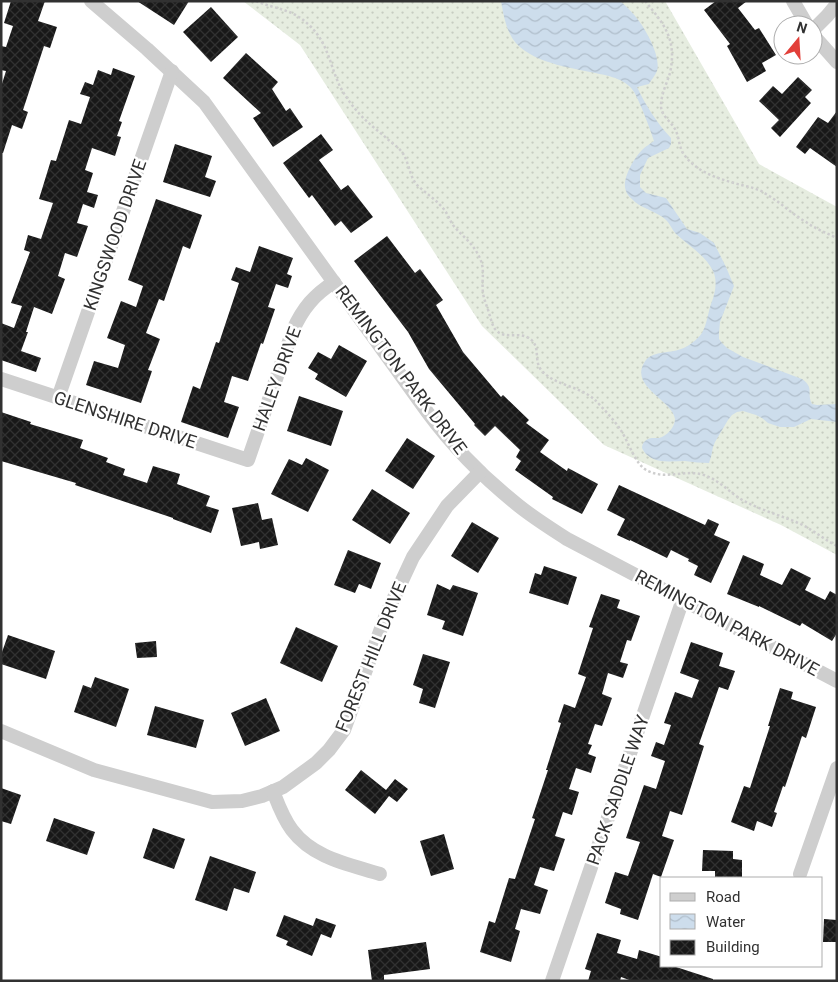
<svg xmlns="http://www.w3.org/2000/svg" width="838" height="982" font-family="Roboto,sans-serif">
<defs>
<pattern id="grass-dots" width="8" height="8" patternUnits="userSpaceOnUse" patternTransform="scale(1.25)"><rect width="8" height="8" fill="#e6ede0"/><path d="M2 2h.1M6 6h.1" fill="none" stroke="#c6ccc1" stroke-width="1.8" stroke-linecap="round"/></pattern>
<pattern id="water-waves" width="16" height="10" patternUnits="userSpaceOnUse" patternTransform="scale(1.25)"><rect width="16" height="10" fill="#cdddec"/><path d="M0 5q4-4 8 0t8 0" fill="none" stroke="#b0becb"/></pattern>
<pattern id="building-cross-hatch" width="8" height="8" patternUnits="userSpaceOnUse" patternTransform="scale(1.25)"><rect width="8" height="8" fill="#181818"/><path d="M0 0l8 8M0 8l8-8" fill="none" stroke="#313131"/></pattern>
</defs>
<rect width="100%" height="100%" fill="#fff"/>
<path fill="url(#grass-dots)" d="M243 1H665L759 164 837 207V555L781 525 604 445 482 326 300 45Z"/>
<path fill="url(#water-waves)" d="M501 1H620C627 7 633 13 639 21 647 32 661 57 657 71 655 76 651 80 649 84L637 87C646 106 657 123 671 138V144L669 148 648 158 640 175V187L646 193 666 198 687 229 700 233 714 243 726 267 734 286 720 322 719 333V339L722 343 727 348 743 357 802 379C815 388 806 393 812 404L817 405 837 404V422L811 419 794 427H780L768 423 762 418 756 415 743 411 737 412 732 415 728 420 715 442 713 447 711 457 709 463C701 463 693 462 685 461 669 461 650 465 642 448 642 445 643 443 645 441 649 437 654 438 659 438 667 436 675 427 675 419 673 401 630 387 644 363 651 350 669 354 681 349 688 347 698 339 702 333 707 324 708 313 711 304 715 294 718 281 713 271 705 255 689 246 676 234 672 230 670 223 665 219 657 212 644 209 635 202 632 199 627 195 626 191 621 180 634 158 642 150 646 146 650 144 654 141 651 131 638 96 632 89 622 77 604 75 590 72 565 67 522 60 510 34 505 24 503 12 501 1Z"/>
<g fill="url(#building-cross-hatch)">
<path d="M11 1H45L38 21 57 27 50 48 44 46 23 110 28 112 22 129 12 125 3 153H1V87L6 71 1 70V46L6 47 13 26 4 23Z"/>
<path d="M137 1H189L174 25Z"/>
<path d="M716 1H747L738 8 755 30 759 28 776 55 762 63 766 71 747 82 727 46 730 44 704 10Z"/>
<path d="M211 7 238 37 211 62 183 32Z"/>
<path d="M246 53 278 82 272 89 286 111 290 108 303 127 273 147 253 118 261 113 223 78Z"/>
<path d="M113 68 135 76 119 121 122 122 117 136 121 137 115 156 92 148 85 170 93 173 87 192 98 195 94 208 83 204 77 223 88 226 77 257 65 253 58 276 65 279 52 314 34 307 26 332H28L21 351 41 358 36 372 1 360V323L14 328 22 306 11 303 30 252 24 250 28 235 41 239 53 203 39 199 51 160 56 161 69 120 81 124 90 97 80 94 85 82 93 85 98 70 111 75Z"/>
<path d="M798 77 812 90 805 97 811 103 780 137 771 128 779 120 759 101 773 86 782 94Z"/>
<path d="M837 111V167L810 148 805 154 796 147 818 117 828 123Z"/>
<path d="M321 134 333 150 319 160 341 190 348 185 373 217 351 233 341 221 335 226 312 195 309 198 283 163Z"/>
<path d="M175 144 212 156 205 177 216 181 210 197 163 182Z"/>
<path d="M156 199 202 215 190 249 183 246 164 301 159 299 146 333 160 339 148 370 152 371 141 403 86 385 94 361 118 368 125 345 107 338 121 301 136 307 143 286 128 280Z"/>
<path d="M387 236 415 273 420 269 443 300 436 305 463 352 501 397 503 395 529 420 526 423 549 440 540 452 567 471 568 468 598 484 582 514 552 499 553 497 515 470 521 461 516 457 520 450 495 426 485 436 474 425 475 424 429 369 408 332 354 261Z"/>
<path d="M259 246 293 258 287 274 292 276 288 288 276 284 268 307 275 309 263 344 261 343 248 381 232 376 224 402 239 407 228 438 181 422 193 386 200 389 216 342 219 343 239 283 231 280 236 267 250 272Z"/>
<path d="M339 345 367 361 346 397 315 379 318 374 308 368 318 352 331 359Z"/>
<path d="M299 396 343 411 331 446 287 431Z"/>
<path d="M1 412 31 422 30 424 83 440 80 448 108 458 106 462 125 469 123 475 147 483 153 466 180 474 177 484 210 496 206 506 219 510 211 533 173 519V518L75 485 76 483 1 461Z"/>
<path d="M407 438 435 456 413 489 385 471Z"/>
<path d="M306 458 329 470 308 512 271 494 289 459 302 465Z"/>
<path d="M619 485 705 525 708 519 719 524 714 535 730 542 711 583 694 575 698 566 688 561 689 559 671 550 667 558 630 540V541L617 535 625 519 607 510Z"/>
<path d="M372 489 410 513 390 544 352 520Z"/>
<path d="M258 503 262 520 272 518 278 545 260 549 259 542 241 546 232 508Z"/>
<path d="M472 522 499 538 478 573 451 556Z"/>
<path d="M348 550 381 563 371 589 359 584 355 593 334 585Z"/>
<path d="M743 555 764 564 760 575 782 585 791 568 811 578 805 590 825 600 830 591 837 595V633L832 641 802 623 800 626 759 606V607L727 594Z"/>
<path d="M544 566 577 577 568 605 529 593 535 573 541 575Z"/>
<path d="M437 584 450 590 453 585 478 593 463 636 442 629 445 621 427 615Z"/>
<path d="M601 594 620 600 617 608 640 616 631 641 627 640 620 662 628 664 623 678 608 673 602 694 612 698 602 726 595 724 588 744 592 745 588 754 596 757 591 773 576 768 569 789 579 792 572 815 563 812 555 836 565 839 554 871 540 867 534 885 548 890 540 914 521 909 515 929 520 931 511 962 480 952 489 921 495 923 509 878 515 879 535 819 532 818 548 770H546L561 723 558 722 564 704 575 708 586 677 578 674 593 628 589 627Z"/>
<path d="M296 627 338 646 322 682 280 663Z"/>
<path d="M8 635 55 651 46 679 1 664V655Z"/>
<path d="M156 641 157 657 137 658 135 643Z"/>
<path d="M691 642 723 653 719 666 735 671 728 690 719 687 699 744 704 746 682 815 670 811 662 836 674 840 661 877 653 874 638 920 620 914 621 909 605 903 615 872 628 876 640 842 626 838 644 785 656 789 665 761 651 756 656 742 664 745 671 725 664 723 675 692 692 698 699 680 680 673Z"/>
<path d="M423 654 450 662 435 708 419 703 423 689 413 685Z"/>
<path d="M95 677 129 689 116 727 74 712 83 685 91 688Z"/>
<path d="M780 688 793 692 791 699 816 707 806 738 802 736 785 787 783 786 774 812 777 813 772 827 757 821 754 831 731 822 744 786 750 788 770 726H768Z"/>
<path d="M266 698 280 731 245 746 231 713Z"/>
<path d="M155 706 204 720 196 748 147 735Z"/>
<path d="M361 770 386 790 395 779 408 789 397 802 389 796 375 814 345 790Z"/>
<path d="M1 788 21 795 11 824 1 821Z"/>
<path d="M54 818 95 832 87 855 46 841Z"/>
<path d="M153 828 185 839 174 869 143 858Z"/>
<path d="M444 834 454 869 431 876 420 841Z"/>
<path d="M703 850 733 851V859L742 860V878H715V871H702Z"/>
<path d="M210 856 256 872 249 893 234 888 227 911 195 900Z"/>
<path d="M284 915 313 926 316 918 336 925 331 938 321 934 312 956 286 945 288 941 276 936Z"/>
<path d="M824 919 837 920V942H823Z"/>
<path d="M597 933 621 940 617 953 637 959 639 950 662 957V966H673L713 979V981H632L621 977 620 981H588L591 971 585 969Z"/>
<path d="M426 942 430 969 384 975V981H372L368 950Z"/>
</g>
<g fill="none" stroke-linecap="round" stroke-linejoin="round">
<g stroke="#cecece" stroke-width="2.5" stroke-dasharray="2.5 2.5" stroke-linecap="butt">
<path d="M256 1C277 10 292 8 310 26 332 47 330 75 347 98 357 113 369 124 383 135 389 141 397 146 402 152 409 162 409 174 416 184 424 192 434 198 442 207 447 212 449 219 453 225 460 234 470 241 476 251 487 268 481 276 483 293 484 300 487 306 489 313 491 319 492 325 495 329 504 340 516 332 527 337 543 345 532 360 542 371 556 386 580 386 595 400 602 407 614 420 620 429 629 442 635 465 648 471 666 480 686 469 704 475 719 480 730 493 744 501 761 510 779 515 796 522 811 528 823 539 837 546"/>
<path d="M645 1C665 25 677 40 670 73 667 83 661 94 661 106 661 116 672 122 676 131 679 138 679 146 683 153 696 173 720 179 741 185 750 187 759 189 766 194 780 202 792 214 806 222 816 229 826 233 837 238"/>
</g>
<g stroke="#cecece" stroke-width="14">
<path d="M91 1 147 49 204 102 428 413C454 448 485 479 519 506 534 518 550 528 567 539L837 681"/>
<path d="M793 1 807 25"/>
<path d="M813 30 827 16 837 4"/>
<path d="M813 35 837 62"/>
<path d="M1 379 248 460 293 330C303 308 314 295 334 282"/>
<path d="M58 398 172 71"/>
<path d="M1 731 94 770 212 802 242 801 262 796 283 787 316 763 329 750 344 730 386 615 413 557 447 506 480 472"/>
<path d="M273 791C278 804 283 818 292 830 313 858 348 864 380 874"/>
<path d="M800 874 837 768"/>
<path d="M552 981 683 599"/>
</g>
</g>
<g text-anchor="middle" stroke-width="5" stroke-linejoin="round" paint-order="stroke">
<g font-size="18" fill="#313131" stroke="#fff">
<text transform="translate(115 235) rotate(-71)" y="6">KINGSWOOD DRIVE</text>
<text transform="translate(401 370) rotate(53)" y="6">REMINGTON PARK DRIVE</text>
<text transform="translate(277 379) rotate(-70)" y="6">HALEY DRIVE</text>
<text transform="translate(125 420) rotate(18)" y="6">GLENSHIRE DRIVE</text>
<text transform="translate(727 623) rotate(28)" y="6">REMINGTON PARK DRIVE</text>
<text transform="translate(371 657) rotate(-68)" y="6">FOREST HILL DRIVE</text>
<text transform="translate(618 790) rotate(-71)" y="6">PACK SADDLE WAY</text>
</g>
</g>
<rect width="838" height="982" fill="none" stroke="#313131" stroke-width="5"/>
<rect x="660" y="877" width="162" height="90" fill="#ffffff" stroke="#adadad"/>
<rect x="670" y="893" width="25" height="8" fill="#cecece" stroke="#adadad"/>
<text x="706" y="902" font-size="15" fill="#313131">Road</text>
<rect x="670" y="914" width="25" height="15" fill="url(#water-waves)" stroke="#adadad"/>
<text x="706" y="927" font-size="15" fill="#313131">Water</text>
<rect x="670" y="940" width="25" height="15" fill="url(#building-cross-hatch)" stroke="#adadad"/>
<text x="706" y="952" font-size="15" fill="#313131">Building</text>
<g transform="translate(798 40) rotate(18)"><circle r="24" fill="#ffffff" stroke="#adadad"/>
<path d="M0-4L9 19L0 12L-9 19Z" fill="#e23f39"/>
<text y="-8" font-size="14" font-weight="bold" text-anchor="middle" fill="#313131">N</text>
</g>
</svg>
